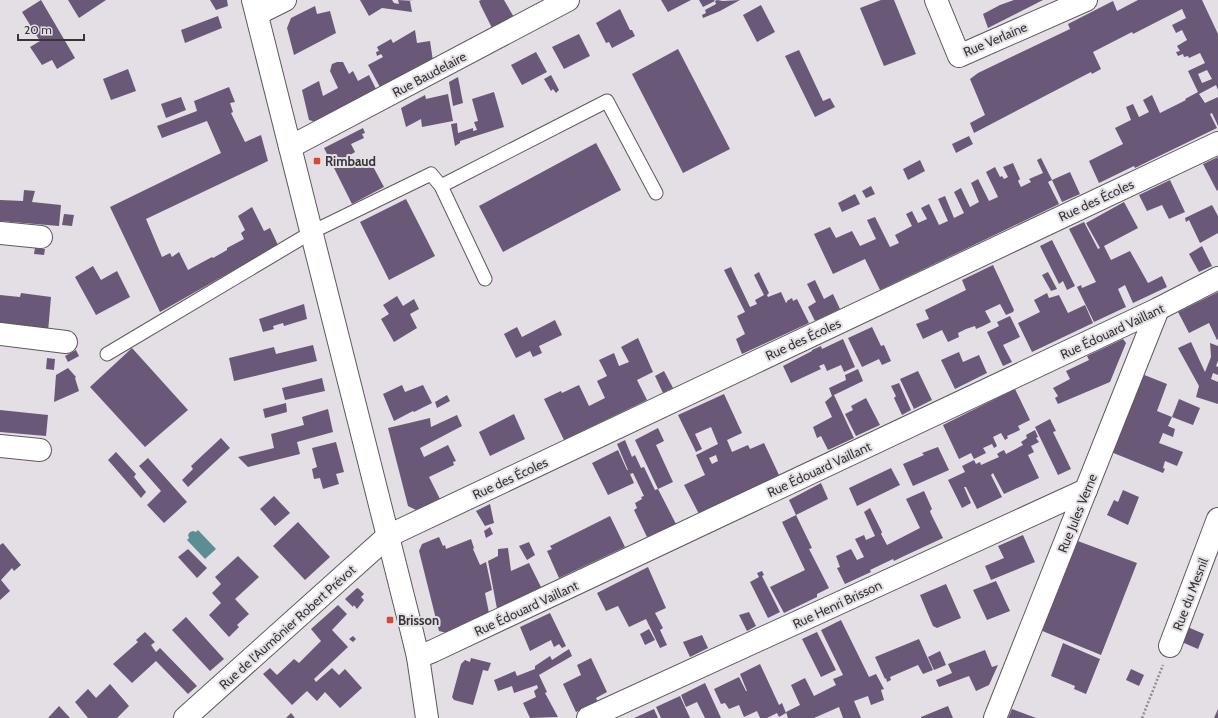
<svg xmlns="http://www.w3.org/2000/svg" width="1218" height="718" font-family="Cabin,sans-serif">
<rect width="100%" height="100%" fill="#e4dfe4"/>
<path fill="#5b8d92" d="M198 530 216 549 205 559 187 540 189 538 188 535 190 532 193 531 196 532Z"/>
<g fill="#6a5878" fill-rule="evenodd">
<path d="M41 0 75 58 57 69 52 60 42 65 30 47 40 41 22 12Z"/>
<path d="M68 0H106L79 18Z"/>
<path d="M210 0H227L228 6 216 10Z"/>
<path d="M360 0H392L394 3 399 4 398 0 414 1H410L412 12 382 8 369 16Z"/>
<path d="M481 0H504L515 19 493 30 481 6 479 1Z"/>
<path d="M661 0H691L668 12Z"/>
<path d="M699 0H714L715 1 703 7Z"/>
<path d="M717 0 723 1 740 0 720 11 703 18 702 15 706 13 705 10 716 4 715 1Z"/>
<path d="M881 0H894L916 54 884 66 860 8Z"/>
<path d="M1014 0H1043L988 28 983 14 1000 5Z"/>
<path d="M1138 0H1202L1218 34V90L1216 85 1199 94 1205 103 1218 97V126L1212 113 1210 114 1217 128 1151 160 1135 168 1134 166 1099 183 1089 161 1123 144 1115 128 1131 120 1126 107 1133 104 1139 117 1149 112 1143 100 1152 95 1160 113 1186 100 1185 99 1198 92 1188 71 1205 63 1200 53 1189 58 1188 56 1184 57 1183 54 1178 56 1176 52 1180 51 1177 46 1187 40 1182 30 1176 33 1172 25 1186 18 1182 9 1133 34 1132 32 1093 52 1101 69 1092 74 1091 72 974 133 970 123 985 115 970 79 978 73 1070 29 1068 24 1113 1 1117 11ZM1207 70 1212 79 1202 83 1198 74Z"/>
<path d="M761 5 775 32 757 42 743 15Z"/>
<path d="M315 6 317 14 330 11 336 33 294 55 287 28 291 18Z"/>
<path d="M620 9 630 30H632L635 36 612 48 609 42 606 43 596 23Z"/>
<path d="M218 16 222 28 185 43 181 30Z"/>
<path d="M415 30 417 43 430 41 433 61 381 89 368 65 383 57 381 54 377 56 376 52 379 51 377 47 391 39 393 43Z"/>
<path d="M579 34 590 56 564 69 552 47Z"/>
<path d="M678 49 730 149 683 173 632 74Z"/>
<path d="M799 50 823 101 830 98 835 107 815 117 785 56Z"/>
<path d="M536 52 547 72 522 85 511 65Z"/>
<path d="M337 62H343L349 74 353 71 358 81 369 75 377 91 316 122 309 120 302 90 319 81 323 96 338 88 330 71 332 64Z"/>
<path d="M128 69 136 91 111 100 103 79Z"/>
<path d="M551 75 559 90 556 93 553 89 551 91 544 79Z"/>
<path d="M458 77 463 103 453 106 449 82Z"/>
<path d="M229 87 235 102 230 103 233 112 231 113 245 142 261 135 268 161 146 219 162 257 170 253 172 257 179 252 188 270 212 257 213 258 227 250V248L244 239 241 233 245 230 238 216 252 207 264 231 270 228 278 245 160 312 110 207 221 153 207 121 162 138 157 126 197 111 194 101Z"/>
<path d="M494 92 504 127 460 141V143L455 146 451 124 457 123 458 133 473 128V131L477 130 474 122 478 121 472 99Z"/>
<path d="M448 94 453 121 422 127 421 119 406 127 401 108 425 95 426 99Z"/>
<path d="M181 97 186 110 166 118 161 104Z"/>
<path d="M363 128 365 133 362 134 364 138 351 144 355 152 347 157 352 167 369 159 384 187 352 204 324 148Z"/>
<path d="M969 136 973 144 956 153 952 144Z"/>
<path d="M596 143 621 190 503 252 479 206Z"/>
<path d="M1218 157V190L1217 191 1203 164Z"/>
<path d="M1041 158 1052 180 1070 172 1080 194 1062 202 1052 180 1048 182 1059 204 880 290 865 259 833 274 814 234 830 227 836 238 852 231 860 246 876 239 867 220 875 217 890 247 899 243 895 235 912 226 906 214 912 211 918 223 927 219 921 208 929 204 939 225 948 221 938 199 945 196 954 218 964 213 954 192 961 188 970 207 979 202 971 183 978 179 989 201 998 197 986 172 995 167 1000 177 1002 176 1004 179 1008 177 1003 167 1013 163 1020 179 1018 181 1021 187 1031 182 1029 179 1043 173 1037 160Z"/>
<path d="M920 160 925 171 908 180 903 169Z"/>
<path d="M1170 180 1185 212 1169 219 1162 205 1147 211 1139 195Z"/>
<path d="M871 186 875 194 866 198 862 191Z"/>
<path d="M24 190 35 191 32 202 61 205 59 226 0 221V200L23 201Z"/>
<path d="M855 194 860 204 842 212 838 203Z"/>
<path d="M406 199 435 256 389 280 360 222Z"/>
<path d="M1124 202 1138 228 1104 246 1111 260 1130 251 1148 283 1162 276 1167 287 1133 303 1125 285 1118 289 1126 307 1094 322 1077 287 1081 285 1082 288 1096 282 1069 229 1084 222 1098 249 1100 248 1086 223Z"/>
<path d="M1212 205 1218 216V233L1200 243 1189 220 1186 222 1185 218Z"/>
<path d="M64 214 74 215 72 226 62 225Z"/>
<path d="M1052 240 1075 286 1067 290 1063 281 1059 284 1040 246Z"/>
<path d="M1202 246 1212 266 1199 272 1189 254Z"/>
<path d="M35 248 45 249 44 255 34 254Z"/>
<path d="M993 265 1014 310 1013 312 1006 315 1000 304 985 311 991 322 983 326 976 329 975 326 966 329 958 333 959 337 948 342 942 330 923 339 916 324 929 319 925 310 966 290 962 280Z"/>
<path d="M93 266 101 280 117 271 130 297 96 315 75 277Z"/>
<path d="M731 267 750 307 757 304 755 300 764 295 754 275 759 272 769 293 767 295 768 297 781 292 786 303 787 302V301L792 298 793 301 797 299 809 323 742 354 736 339 745 334 737 316 745 312 724 270Z"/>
<path d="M1048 272 1057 289 1051 291 1042 275Z"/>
<path d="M815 280 824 299 833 294 840 309 815 321 808 307 816 302 807 284Z"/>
<path d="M1218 292V339L1217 340 1209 323 1189 333 1178 312Z"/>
<path d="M21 293 51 297 48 332 0 327V295L20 297Z"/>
<path d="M1047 293 1049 298 1059 295 1068 313 1085 305 1093 323 1032 352 1018 323 1040 312 1034 300Z"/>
<path d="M397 296 403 306 414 299 419 309 410 314 417 328 394 342 381 319 389 314 383 305Z"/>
<path d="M304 304 307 319 284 326 283 323 273 326 274 329 263 332 259 319Z"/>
<path d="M1010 316 1020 337 1003 345 1012 362 1003 366 987 332 999 326 997 322Z"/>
<path d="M555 320 562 335 539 346 542 353 533 357 530 351 516 358 504 334 517 327 522 337Z"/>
<path d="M872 327 881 346 884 345 891 361 882 365 879 359 862 367 848 338Z"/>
<path d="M638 338 653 372 637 380 647 400 564 440 544 399 561 391 562 393 579 385 589 406 605 398 597 381 607 376 599 360 614 353 619 366 629 362 621 347Z"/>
<path d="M843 339 855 367 844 372 841 365 827 371 824 364 819 366 821 369 791 383 783 366 812 351V350L821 346 822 349Z"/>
<path d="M1123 339 1126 343 1110 382 1058 404 1055 398 1058 396 1053 388 1070 379 1066 371 1089 360 1087 356Z"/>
<path d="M1191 342 1205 372 1211 357 1210 343 1218 346V361L1216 366 1218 367V375L1213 373 1211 379 1218 382V404L1196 397 1199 386 1178 348Z"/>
<path d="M313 345 317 361 234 381 229 358 274 347 276 354Z"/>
<path d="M132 348 188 410 145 447 90 387Z"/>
<path d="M76 350 79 356 68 362 65 356Z"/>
<path d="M959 352 963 362 979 355 987 373 955 389 941 360Z"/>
<path d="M47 358 55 359 54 370 46 369Z"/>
<path d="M68 368 76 377 75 378 79 391 54 402 56 375Z"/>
<path d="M858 369 863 381 834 395 854 438 828 450 821 436 817 438 813 427 832 417 825 402 832 396 829 388 846 380 845 375Z"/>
<path d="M664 371 673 388 663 393 655 376Z"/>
<path d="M918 371 932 400 914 409 900 379Z"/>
<path d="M1142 374 1167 384 1157 411 1172 417 1179 399 1200 408 1193 425 1172 417 1168 426 1175 429 1173 437 1163 433 1159 443 1183 452 1177 466 1165 461 1163 468 1165 469 1163 473 1111 452Z"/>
<path d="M322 378 325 391 285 400 282 388Z"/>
<path d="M899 383 911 410 902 415 894 398 896 396 891 386Z"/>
<path d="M402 385 405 392 423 385 432 403 414 412 413 411 394 421 383 394Z"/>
<path d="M1015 389 1030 420 1018 426 1020 430 1007 436 1008 438 1005 440 1001 433 993 437 997 446 994 448 992 444 983 448 986 453 974 459 971 453 959 459 943 425Z"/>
<path d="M724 394 742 433 727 440 732 452 748 445 750 449 764 443 779 475 699 514 684 485 705 475 696 455 718 444 711 427 695 434 702 449 696 452 678 415ZM716 455 718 461 712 464 709 458Z"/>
<path d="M447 395 450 401 437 408 435 402Z"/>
<path d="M866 398 880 425 856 436 845 414 853 410 851 406Z"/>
<path d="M286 403 287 412 265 418 263 409Z"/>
<path d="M328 409 333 432 297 442 300 454 248 467 238 457 274 448 271 434 304 425 302 417Z"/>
<path d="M0 410 48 415 46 436 0 432Z"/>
<path d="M514 414 525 439 490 456 479 432Z"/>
<path d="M457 415 462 426 420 448 424 457 448 445 456 461 453 462 454 465 429 477 440 499 416 510 408 506 388 428 430 418 431 427Z"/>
<path d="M1050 419 1056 431 1053 432 1071 469 1058 475 1035 427Z"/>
<path d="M658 428 664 441 656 445 673 482 658 489 635 440Z"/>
<path d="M1035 430 1038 437 1036 438 1039 442 1031 446 1034 452 1028 455 1039 478 1004 494 993 473 991 475 1002 497 977 509 966 487H964L971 503 962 508 948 480 965 472 962 466 974 460 976 464 980 462 981 465 999 457 997 454 1000 452 1004 450 1006 454 1023 445 1021 442 1027 438 1026 435Z"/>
<path d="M221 438 230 448 188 487 182 480 193 469 191 466Z"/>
<path d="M625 440 632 457 635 455 641 468 644 467 655 490 658 489 676 524 647 537 634 510 637 508 635 503 642 499 641 497 644 496 633 473 630 474 634 483 608 495 592 463 618 450 627 470H628L617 444Z"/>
<path d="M336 442 344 472 336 474 339 484 323 489 320 478 314 479 312 469 317 467 312 448Z"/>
<path d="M938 447 949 470 913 486 903 464 924 455 922 453Z"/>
<path d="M116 452 136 474 134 477 146 492 141 498 108 460Z"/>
<path d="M148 458 187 502 164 523 147 505 161 491 139 466Z"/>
<path d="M891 468 900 485 857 506 849 488Z"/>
<path d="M821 483 828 499 796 515 789 500Z"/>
<path d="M1123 490 1139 497 1128 525 1107 515 1114 500 1118 502Z"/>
<path d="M924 491 932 509 930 511 931 514 943 538 902 557 894 561 893 559 870 570 871 572 845 584 837 568 840 567 836 556 851 549 857 560 864 557 855 539 864 535 866 540 875 536 864 512 870 508 882 532 881 534 887 545 920 528 906 499Z"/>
<path d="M274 496 290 513 275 526 260 509Z"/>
<path d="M490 504 494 523 485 526 476 511Z"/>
<path d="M796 515 812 548 809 549 829 588 817 594V597L784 613 770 587 805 570 782 522Z"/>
<path d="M610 516 625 547 559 578 547 551 552 549 550 546Z"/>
<path d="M298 522 330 557 305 580 273 546Z"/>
<path d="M490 527 493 534 486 538 484 531Z"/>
<path d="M1023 535 1035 562 991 580 985 566 1004 558 998 546Z"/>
<path d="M439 537 443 546 445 545 446 549 471 539 474 548 473 549 480 565 486 562 492 590 485 593 489 613 447 633 439 631 419 551 422 544Z"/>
<path d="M1075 540 1137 563 1101 655 1040 630Z"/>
<path d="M529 542 535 555 527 560 519 546Z"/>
<path d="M3 543 21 565 14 571 12 568 1 580 10 591 0 600V545Z"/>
<path d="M508 548 511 571 529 563 542 589 497 609 488 561 498 556V549Z"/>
<path d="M188 549 207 568 197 578 178 557Z"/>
<path d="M238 556 259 577 235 599 249 614 237 625 239 627 229 637 209 615 221 603 212 593 221 584 215 577Z"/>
<path d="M648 567 666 608 655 613 663 628 660 630 667 645 660 648 646 619 629 627 618 606 606 611 597 593Z"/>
<path d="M762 571 764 575 762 576 780 612 768 618 750 582 759 577 757 573Z"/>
<path d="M996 581 1010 611 987 620 973 590Z"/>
<path d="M946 584 961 618 937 628 933 626 920 595Z"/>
<path d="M357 588 359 589 364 594 361 597 364 600 357 609 354 605 353 607 345 599Z"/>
<path d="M338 605 347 614 332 630 348 647 314 679 316 682 332 668 339 675 345 669 362 688 340 708 325 692 317 701 307 691 292 705 263 674 270 668 277 675 294 659 299 663 321 641 311 629Z"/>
<path d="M749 612 756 626 747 631 739 615Z"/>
<path d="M550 613 566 646 562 648 559 644 554 647 551 640 530 651 520 627Z"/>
<path d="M186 617 224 659 210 671 172 630Z"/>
<path d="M841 620 869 677 876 674 884 689 881 690 884 700 871 705 868 696 854 701 861 718H843L839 707 814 718H788L786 712 800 705 791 685 805 678 814 696 836 685 833 679 843 675 821 630Z"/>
<path d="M1183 625 1204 634 1198 649 1177 640Z"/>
<path d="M649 629 655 640 645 645 640 634Z"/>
<path d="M145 632 155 642 151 645 156 652 160 648 197 686 188 694 156 661 132 683 113 664 138 642 136 640Z"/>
<path d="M817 632 836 670 821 677 802 639Z"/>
<path d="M702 635 708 648 690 657 683 642Z"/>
<path d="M353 636 356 639 353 642 349 639Z"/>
<path d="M919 639 933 670 923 674 918 665 890 677 891 680 887 682 886 678 885 679 875 657Z"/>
<path d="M1063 643 1100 659 1086 694 1074 689 1075 686 1051 676Z"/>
<path d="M569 649 572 656 539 675 547 692 545 693 558 717 530 718 523 703 536 697 534 691 538 688 537 685 514 693 512 686 498 691 494 680 515 671 517 676 535 669V666L550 656 552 660Z"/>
<path d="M985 650 992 667 998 665 989 685 976 691 969 676 939 687 936 680 952 673 948 664Z"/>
<path d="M940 651 946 665 934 670 928 657Z"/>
<path d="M471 658 491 663 488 671 483 670 473 705 454 700 452 697 461 664 465 660 470 662Z"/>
<path d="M591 658 607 692 596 698 598 702 576 712 563 684 581 675 577 665Z"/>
<path d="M760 664 779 705 782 703 786 713 779 717 777 713 767 718H760L757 711 744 717 739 705 729 709 725 703 721 704 714 689 739 677 746 691H747L740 674Z"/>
<path d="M1131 669 1144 675 1139 686 1126 680Z"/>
<path d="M705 683 721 718H705L697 702 686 707 681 695Z"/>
<path d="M110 684 129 706 117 718H88L75 702 88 689 96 698Z"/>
<path d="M680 696 690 718H661L656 707Z"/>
<path d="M59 706 70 718H48Z"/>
<path d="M948 706 953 718H921V717Z"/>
<path d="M654 709 658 718H634Z"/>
<path d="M1012 709 1036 718H1008Z"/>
<path d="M1218 709V718H1214Z"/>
<path d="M291 713 295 718H286Z"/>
</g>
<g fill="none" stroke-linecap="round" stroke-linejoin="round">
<defs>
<g id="lane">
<path d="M441 186 607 101 656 193"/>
<path d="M107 354 312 232 431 174 441 186 485 279"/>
</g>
<g id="street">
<path d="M936 0 959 56 1086 0"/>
<path d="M257 14 285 0"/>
<path d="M290 147 568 0"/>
<path d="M0 233 41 237"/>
<path d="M0 334 66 342"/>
<path d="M0 446 40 450"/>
<path d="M1170 646 1218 519"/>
<path d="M418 657 433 651 1158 309 1218 278"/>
<path d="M185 718 388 536 1218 143"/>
<path d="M588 718 1086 490"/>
<path d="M995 718 1158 309"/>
</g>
<path id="primary" d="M253 0 412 632 418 657 427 718"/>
</defs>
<use href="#lane" stroke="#5d595d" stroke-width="15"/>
<use href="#street" stroke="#5d595d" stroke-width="24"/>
<use href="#primary" stroke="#5d595d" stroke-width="24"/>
<path stroke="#8e8b8e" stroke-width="2.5" stroke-dasharray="2 2" stroke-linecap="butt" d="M1142 718 1163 665"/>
<use href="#lane" stroke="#fff" stroke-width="13"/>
<use href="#street" stroke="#fff" stroke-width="22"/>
<use href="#primary" stroke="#fff" stroke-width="22"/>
</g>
<g fill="#d54836" stroke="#e4dfe4" stroke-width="1.5">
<rect x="313" y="157" width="8" height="8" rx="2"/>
<rect x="386" y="616" width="8" height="8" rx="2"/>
</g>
<g text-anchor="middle" stroke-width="4" stroke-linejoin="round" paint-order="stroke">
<g font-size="13" fill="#373537" stroke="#e4dfe4">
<text transform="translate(995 39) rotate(-23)" y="5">Rue Verlaine</text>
<text transform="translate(429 74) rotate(-28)" y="5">Rue Baudelaire</text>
<text transform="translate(1096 200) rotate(-25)" y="5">Rue des Écoles</text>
<text transform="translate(1112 331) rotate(-25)" y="5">Rue Édouard Vaillant</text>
<text transform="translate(803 339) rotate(-25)" y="5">Rue des Écoles</text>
<text transform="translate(819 469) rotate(-25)" y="5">Rue Édouard Vaillant</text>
<text transform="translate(510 478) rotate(-25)" y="5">Rue des Écoles</text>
<text transform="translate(1077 513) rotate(-68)" y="5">Rue Jules Verne</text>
<text transform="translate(1190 594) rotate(-69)" y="5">Rue du Mesnil</text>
<text transform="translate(837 604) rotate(-25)" y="5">Rue Henri Brisson</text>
<text transform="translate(526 608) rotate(-25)" y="5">Rue Édouard Vaillant</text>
<text transform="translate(287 627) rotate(-42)" y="5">Rue de l'Aumônier Robert Prévot</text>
</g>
<g font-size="13" font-weight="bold" fill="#373537" stroke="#e4dfe4" text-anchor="start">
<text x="325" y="166">Rimbaud</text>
<text x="398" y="625">Brisson</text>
</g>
</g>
<path d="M18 34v6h66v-6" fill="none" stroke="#373537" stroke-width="2"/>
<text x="24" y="34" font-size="12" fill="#373537" stroke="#e4dfe4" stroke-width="3" paint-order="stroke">20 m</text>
</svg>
